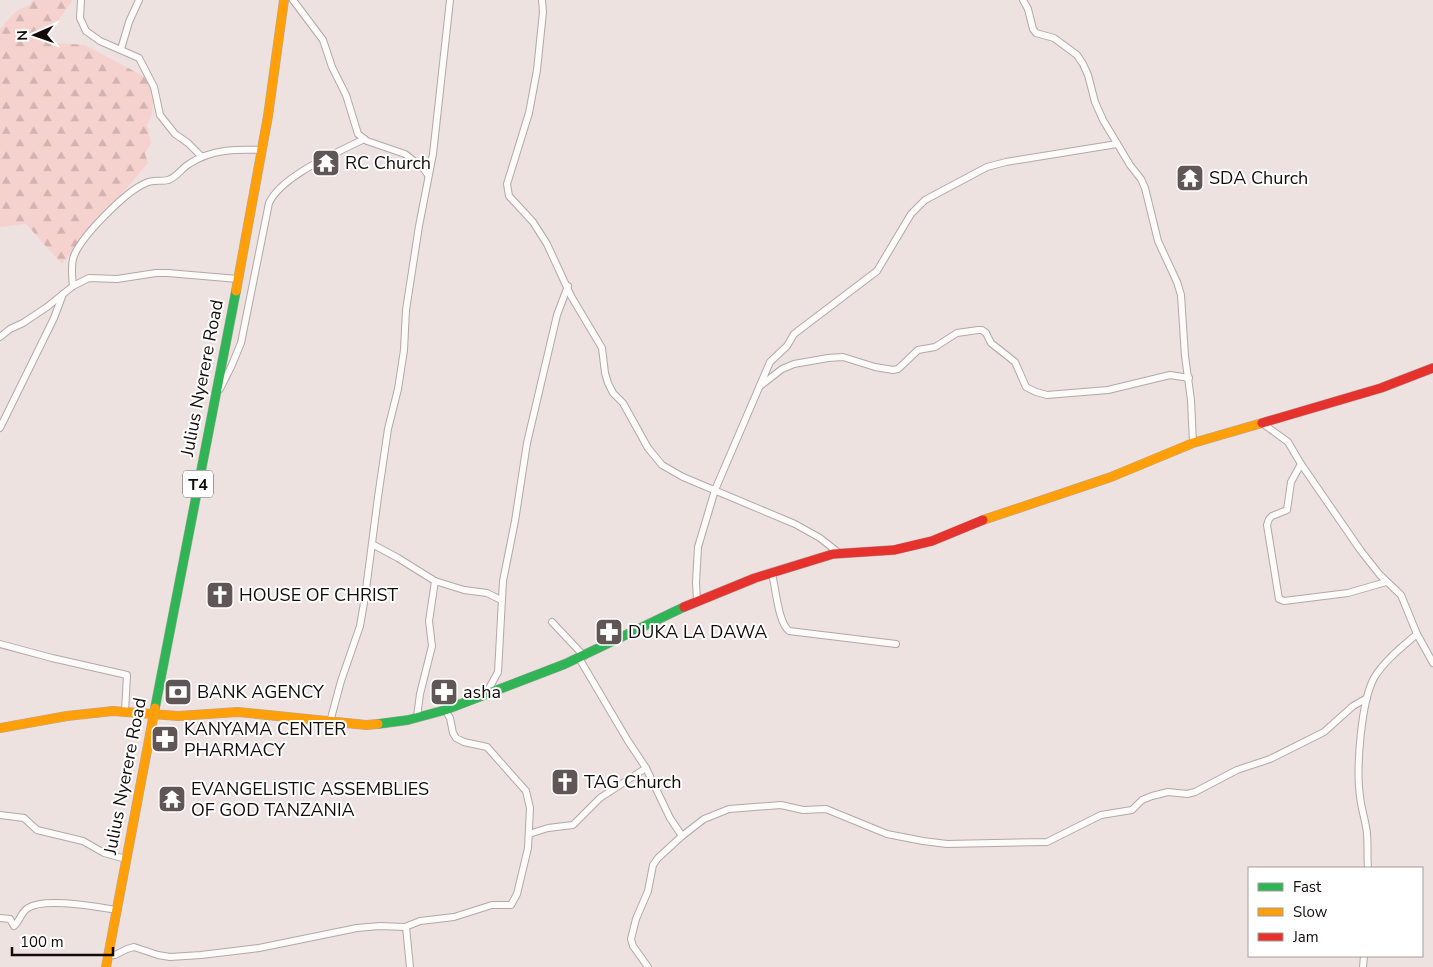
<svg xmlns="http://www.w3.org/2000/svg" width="1433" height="967" font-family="'Nunito Sans',sans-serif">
<defs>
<pattern id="forest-firs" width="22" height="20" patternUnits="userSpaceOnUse" patternTransform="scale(1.25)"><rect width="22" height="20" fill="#f6d2ce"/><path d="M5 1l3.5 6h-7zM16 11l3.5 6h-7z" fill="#d2b3b0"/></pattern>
</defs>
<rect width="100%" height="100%" fill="#eee2e1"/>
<path fill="url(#forest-firs)" d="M33 0H73L43 42 85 45 145 77 154 93 152 115 147 125 151 143 145 154 148 163 62 264 26 224 0 227V29L15 12 29 5Z"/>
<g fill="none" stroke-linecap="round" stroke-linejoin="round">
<defs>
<g id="street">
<path d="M81 0 80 18 86 31 100 41 139 58 154 87 160 115 175 134 188 143 201 156"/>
<path d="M293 0 323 40 332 67 346 95 358 134 367 141 405 154 423 168 428 175"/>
<path d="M542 0 543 12 537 70 529 113 507 184 509 196 533 222 547 244 571 296 602 348 605 373 608 383 613 393 623 403 648 448 662 465 683 477 795 524 820 538 839 553"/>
<path d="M1023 0 1028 9 1033 29 1036 33 1054 38 1077 55 1083 64 1088 75 1095 102 1103 120 1130 165 1141 179 1145 188 1158 241 1177 282 1181 295 1185 356 1191 400 1193 443"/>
<path d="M121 49 129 22 139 0"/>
<path d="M73 286C72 277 71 267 73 259 78 239 126 191 146 183 153 179 161 182 168 180 176 178 182 168 189 164 211 149 237 149 262 150"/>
<path d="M0 337 10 329 23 323 47 307 73 286 89 278 117 279 156 273H168L238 279"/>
<path d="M760 386 782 369 794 364 828 358 843 357 875 367 893 370 898 369 918 350 935 347 957 333 978 330H982L986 333 991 343 1015 362 1026 387 1036 392 1047 395 1108 390 1170 375 1189 378"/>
<path d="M220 389 231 367 241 343 269 203C282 175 337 153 364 139"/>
<path d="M1262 423 1288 442 1301 464 1361 551 1380 575 1401 595 1417 634 1433 663"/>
<path d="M0 428 54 318 63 294"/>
<path d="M1301 464 1291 482 1287 510 1272 516 1269 519 1267 525 1279 599 1284 601 1348 593 1386 582"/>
<path d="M372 544 398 558 435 581 464 590 487 593 501 600"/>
<path d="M772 574C776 589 778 622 789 631L896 644"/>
<path d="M697 601 696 582 698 547 715 490 770 362 787 346 794 334 877 271 911 214 925 200 987 167 1006 162 1117 144"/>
<path d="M552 622 584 656"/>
<path d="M0 644 52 658 127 675 125 712"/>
<path d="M579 658 628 741 646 768 670 818 682 836"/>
<path d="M486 694 498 672 503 581 515 521 527 443 557 315 568 286"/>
<path d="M417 717 420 694 432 646 429 621 435 581"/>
<path d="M330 722 341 681 360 626 365 597 378 497 388 429 398 389 404 350 406 310 419 226 433 154 450 0"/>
<path d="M0 815 24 818 37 830 83 841 104 853 126 859"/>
<path d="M529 834 548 828 573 825 600 798 646 768"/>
<path d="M1368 868C1367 857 1368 845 1367 834 1366 821 1361 809 1360 796 1356 769 1361 702 1374 678 1384 661 1402 647 1417 634"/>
<path d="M0 918 10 919 14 926C20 921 21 912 28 908 44 897 97 907 117 910"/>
<path d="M406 927 410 967"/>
<path d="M108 956 115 955 127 949 134 947 158 955 170 957 201 955 259 948 357 928 380 926 405 927 420 921 454 917 492 905H511L517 894 528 848 530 808 526 791 487 747 464 742 456 738 453 733 450 718 445 710"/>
<path d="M648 967 633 946 631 939 636 919 648 891 653 865 658 858 682 836 704 819 729 809 781 805 803 810 826 809 887 834 923 841 947 844 1047 842 1101 815 1132 810 1142 800 1152 796 1168 792 1187 794 1195 792 1237 770 1270 759 1324 732 1353 706 1367 698"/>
<path d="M1363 967 1364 956"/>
</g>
<g id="fast">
<path d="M155 708 236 291"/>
<path d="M378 724 408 720 445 710 565 664 684 607"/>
</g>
<g id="slow">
<path d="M236 291 268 116 284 0"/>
<path d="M983 520 1111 477 1193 443 1262 423"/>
<path d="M0 728 67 716 113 711 178 716 238 712 366 725 378 724"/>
<path d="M106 967 155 708"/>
</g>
<g id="jam">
<path d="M1262 423 1381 388 1433 368"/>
<path d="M684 607 755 578 833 554 894 550 932 541 983 520"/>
</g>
</defs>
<use href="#street" stroke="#b1a8a7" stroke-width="8"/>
<use href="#fast" stroke="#b1a8a7" stroke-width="10"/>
<use href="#slow" stroke="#b1a8a7" stroke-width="10"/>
<use href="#jam" stroke="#b1a8a7" stroke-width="10"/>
<use href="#street" stroke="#fcfbfa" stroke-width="6"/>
<use href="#fast" stroke="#30b455" stroke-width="9"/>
<use href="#slow" stroke="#ff9f0a" stroke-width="9"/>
<use href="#jam" stroke="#e5322d" stroke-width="9"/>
</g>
<defs>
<symbol id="temple-square" viewBox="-11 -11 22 22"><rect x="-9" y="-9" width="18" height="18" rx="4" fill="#5f5655" stroke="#fff"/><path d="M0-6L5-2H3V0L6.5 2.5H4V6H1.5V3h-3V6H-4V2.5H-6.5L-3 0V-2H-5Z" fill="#fff"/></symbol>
<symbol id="church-square" viewBox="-11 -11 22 22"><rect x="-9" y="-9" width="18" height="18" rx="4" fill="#5f5655" stroke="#fff"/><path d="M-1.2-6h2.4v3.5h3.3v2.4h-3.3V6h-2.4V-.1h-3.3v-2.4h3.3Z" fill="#fff"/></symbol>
<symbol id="pharmacy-square" viewBox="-11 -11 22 22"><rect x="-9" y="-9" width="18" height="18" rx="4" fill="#5f5655" stroke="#fff"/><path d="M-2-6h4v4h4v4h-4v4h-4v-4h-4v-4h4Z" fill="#fff"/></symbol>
<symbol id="bank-square" viewBox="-11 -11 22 22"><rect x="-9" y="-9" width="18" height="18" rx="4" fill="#5f5655" stroke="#fff"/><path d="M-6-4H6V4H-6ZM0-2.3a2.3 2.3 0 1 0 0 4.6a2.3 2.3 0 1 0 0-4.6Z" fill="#fff"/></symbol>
</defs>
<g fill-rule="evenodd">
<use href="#temple-square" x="310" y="147" width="32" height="32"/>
<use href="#temple-square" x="1174" y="162" width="32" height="32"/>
<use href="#church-square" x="204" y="579" width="32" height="32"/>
<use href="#pharmacy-square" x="593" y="616" width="32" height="32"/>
<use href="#bank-square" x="162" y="676" width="32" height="32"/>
<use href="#pharmacy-square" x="428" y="676" width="32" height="32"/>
<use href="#pharmacy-square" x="149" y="723" width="32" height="32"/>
<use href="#church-square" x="549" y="766" width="32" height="32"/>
<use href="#temple-square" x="156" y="783" width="32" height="32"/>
</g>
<g text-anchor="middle" stroke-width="4" stroke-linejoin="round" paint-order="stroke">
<rect fill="#fff" stroke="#595454" stroke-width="1" x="183" y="470.5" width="30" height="27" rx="4"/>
<g font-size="16" font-weight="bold" fill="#120b0a">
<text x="198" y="490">T4</text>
</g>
<g font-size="18" fill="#120b0a" stroke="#fff" text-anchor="start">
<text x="345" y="169">RC Church</text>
<text x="1209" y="184">SDA Church</text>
<text x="239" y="601">HOUSE OF CHRIST</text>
<text x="628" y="638">DUKA LA DAWA</text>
<text x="197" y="698">BANK AGENCY</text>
<text x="463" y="698">asha</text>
<text x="184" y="735">KANYAMA CENTER<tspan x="184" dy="21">PHARMACY</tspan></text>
<text x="584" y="788">TAG Church</text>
<text x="191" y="795">EVANGELISTIC ASSEMBLIES<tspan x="191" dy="21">OF GOD TANZANIA</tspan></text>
</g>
<g font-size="18" fill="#120b0a" stroke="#fff">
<text transform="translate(202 378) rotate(-79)" y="6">Julius Nyerere Road</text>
<text transform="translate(125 776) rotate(-79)" y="6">Julius Nyerere Road</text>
</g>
</g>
<rect x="1248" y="867" width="175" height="90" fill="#ffffff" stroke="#a09d9d"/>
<rect x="1258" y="883" width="25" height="8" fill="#30b455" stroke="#a09d9d"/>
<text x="1293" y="892" font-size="15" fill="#120b0a">Fast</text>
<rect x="1258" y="908" width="25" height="8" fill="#ff9f0a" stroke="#a09d9d"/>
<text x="1293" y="917" font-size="15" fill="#120b0a">Slow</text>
<rect x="1258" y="933" width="25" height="8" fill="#e5322d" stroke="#a09d9d"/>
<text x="1293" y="942" font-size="15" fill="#120b0a">Jam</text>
<g transform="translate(35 35) rotate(268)" stroke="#ffffff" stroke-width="4" paint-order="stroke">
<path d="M0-4L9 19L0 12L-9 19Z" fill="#120b0a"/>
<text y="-8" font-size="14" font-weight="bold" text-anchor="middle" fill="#120b0a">N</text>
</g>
<path d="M12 947v8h101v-8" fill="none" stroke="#120b0a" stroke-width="2.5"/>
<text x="20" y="947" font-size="15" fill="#120b0a" stroke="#ffffff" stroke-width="4" paint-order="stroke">100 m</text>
</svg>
